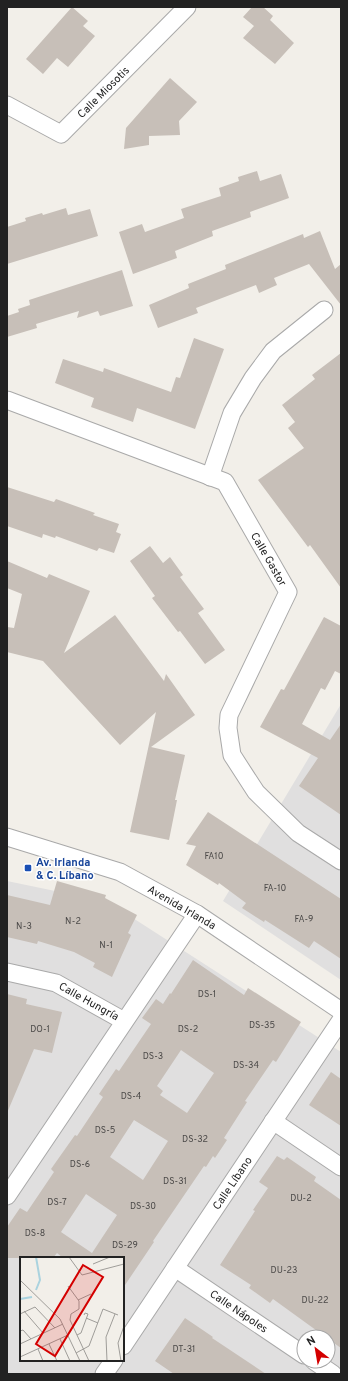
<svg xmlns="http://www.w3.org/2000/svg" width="348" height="1381" font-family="Overpass,sans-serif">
<rect width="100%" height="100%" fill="#f2efe9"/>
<g fill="#e0dfdf" fill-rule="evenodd">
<path d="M341 704V980L223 901Z"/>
<path d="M7 881 108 902 341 1052V1374H7ZM21 1258H123V1360H21ZM304 1337H328V1361H304Z"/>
</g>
<g fill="#c7bfb8" fill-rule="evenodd">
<path d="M72 7 88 21 83 26 95 36 68 67 57 58 43 74 26 59Z"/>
<path d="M252 7H263L273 16 270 20 294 43 275 64 243 38 254 26 243 17Z"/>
<path d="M170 78 197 102 179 121 180 135 149 136V145L124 149 126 128Z"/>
<path d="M257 171 260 181 281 174 289 198 250 212 251 217 212 231 213 236 175 251 177 258 133 274 119 232 142 224 145 232 184 218 181 209 221 196 219 188 239 181 238 177Z"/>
<path d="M66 208 68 215 90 209 98 236 7 264V227L26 221 25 218 42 213 43 215Z"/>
<path d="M320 231 335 269 341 264V305L309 264 274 278 277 285 259 293 256 285 196 308 198 313 158 328 149 305 189 288 188 284 226 269 225 265 303 234 304 238Z"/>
<path d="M122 270 133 306 100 316 98 311 77 318 79 311 36 324 37 328 7 337V316L19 312 18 309 30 305 29 300Z"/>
<path d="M194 338 224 349 195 429 137 408 133 422 91 407 94 398 55 383 63 359 103 372 104 368 171 392 176 377 180 378Z"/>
<path d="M341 353V588L310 545 308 547 258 480 304 448 288 428 295 422 282 405 315 379 312 375Z"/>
<path d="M7 487 54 502 56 499 95 513 93 515 119 524 116 532 121 534 114 553 99 548 97 551 56 536 55 538 43 534 42 538 7 526Z"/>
<path d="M150 546 163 563 170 557 183 575 180 577 204 609 198 613 225 650 205 664 180 631 178 632 152 598 155 596 130 561Z"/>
<path d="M7 561 47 578 49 574 90 591 64 653 115 615 164 681 166 674 195 715 151 747 185 755 175 800H177L169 840 130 832 156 712 120 745 43 661 7 652V627L14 628 22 594 7 588Z"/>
<path d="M324 617 341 626V674L335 671 325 690 321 688 302 724 330 740 341 724V815L299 786 318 758 260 727 281 689 284 690Z"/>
<path d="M208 812 341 899V959L314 941 309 948 265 920 264 922 242 908 246 903 219 883 218 885 186 865 196 846 186 844Z"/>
<path d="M57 881 106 895 105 898 137 915 128 933 131 935 112 977 93 967 95 963 74 952 38 941 37 944 7 937V895L50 905Z"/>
<path d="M193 960 244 995 248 988 301 1022 276 1062 273 1060 245 1101 247 1102 224 1138 227 1140 215 1158 213 1156 206 1167 204 1166 153 1241 154 1242 123 1288V1258H63L57 1253 53 1258H7V1227L20 1208 27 1212 54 1172 51 1169 75 1135 77 1136 103 1097 99 1094 116 1069 119 1071 151 1024 142 1018 156 999 163 1004 170 993 171 994ZM181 1050 214 1073 187 1113 160 1095 163 1091 157 1086ZM134 1120 168 1141 143 1180 110 1157ZM86 1194 117 1215 92 1253 61 1232Z"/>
<path d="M7 994 27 999 26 1004 62 1012 52 1053 34 1049 7 1113Z"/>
<path d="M331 1072 341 1079V1126L309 1105Z"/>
<path d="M277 1156 284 1160 287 1157 316 1177 314 1181 341 1200V1348L328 1339V1337H324L320 1334V1333L273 1299 270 1303 249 1288 251 1285 220 1265 255 1211 253 1210 268 1188 259 1182Z"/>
<path d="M185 1318 213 1337 212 1338 266 1374H174L155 1361Z"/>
</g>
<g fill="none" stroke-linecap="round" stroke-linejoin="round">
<defs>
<g id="street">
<path d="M7 105 61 134 187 7"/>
<path d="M7 400 225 482 288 592 229 715 228 728 232 755 256 792 298 833 341 861"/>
<path d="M210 477 232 413 253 378 273 351 324 310"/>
<path d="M7 837 120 872 197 914 341 1011"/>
<path d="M7 972 56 983 124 1021"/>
<path d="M273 1121 341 1167"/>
<path d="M7 1196 197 914"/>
<path d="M175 1268 304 1355"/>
<path d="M123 1346 341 1020"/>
<path d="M314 1361 333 1374"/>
<path d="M104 1374 114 1360"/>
</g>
</defs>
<use href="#street" stroke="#a9a9a9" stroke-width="19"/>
<use href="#street" stroke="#fff" stroke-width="17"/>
</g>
<rect fill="#1a4fb4" stroke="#fff" stroke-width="1.5" x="24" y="864" width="8" height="8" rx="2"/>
<g text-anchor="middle" stroke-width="3" stroke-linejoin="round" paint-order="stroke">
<g font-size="9" fill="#4b4948">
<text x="214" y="859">FA10</text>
<text x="275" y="891">FA-10</text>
<text x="304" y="922">FA-9</text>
<text x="73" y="924">N-2</text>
<text x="24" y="929">N-3</text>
<text x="106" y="948">N-1</text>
<text x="207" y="997">DS-1</text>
<text x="262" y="1028">DS-35</text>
<text x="40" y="1032">DO-1</text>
<text x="188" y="1032">DS-2</text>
<text x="153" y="1059">DS-3</text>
<text x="246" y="1068">DS-34</text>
<text x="131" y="1099">DS-4</text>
<text x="105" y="1133">DS-5</text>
<text x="195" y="1142">DS-32</text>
<text x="80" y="1167">DS-6</text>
<text x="175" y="1184">DS-31</text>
<text x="301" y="1201">DU-2</text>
<text x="57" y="1205">DS-7</text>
<text x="143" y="1209">DS-30</text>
<text x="35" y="1236">DS-8</text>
<text x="125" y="1248">DS-29</text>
<text x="284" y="1273">DU-23</text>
<text x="315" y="1303">DU-22</text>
<text x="184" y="1352">DT-31</text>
</g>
<g font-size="11" fill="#222" stroke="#fff">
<text transform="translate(103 92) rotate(-45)" y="4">Calle Miosotis</text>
<text transform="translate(269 559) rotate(60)" y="4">Calle Gastor</text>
<text transform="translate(182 907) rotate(30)" y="4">Avenida Irlanda</text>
<text transform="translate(89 1001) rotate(29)" y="4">Calle Hungría</text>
<text transform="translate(232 1183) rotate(-56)" y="4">Calle Líbano</text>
<text transform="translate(239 1311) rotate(34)" y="4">Calle Nápoles</text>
</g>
<g font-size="11" font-weight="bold" fill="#164399" stroke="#fff" text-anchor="start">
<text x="36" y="866">Av. Irlanda<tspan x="36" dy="13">&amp; C. Líbano</tspan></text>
</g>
</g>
<g transform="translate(20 1257)">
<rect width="104" height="104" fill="#f2efe9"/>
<path fill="none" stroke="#aad3df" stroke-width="2" d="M16 0 20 23 16 33M0 42 12 40"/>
<path fill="none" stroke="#9f9d99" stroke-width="1" d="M49 0 62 18 104 7M73 7 90 0M0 23 40 62 60 104M48 29 59 44V52L51 57 50 63 69 104M58 43 71 37M4 54 23 76M0 57 15 50 35 71M66 61 78 66M0 74 3 73 11 82M57 78 61 76 68 57 65 56 64 58M40 82 50 104M0 87 43 67M29 87 37 104M18 92 23 104M56 96 69 89 83 52 98 58M0 100 48 78M87 104 86 80 95 57M101 104 98 86 104 69"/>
<path fill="#d40000" fill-opacity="0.15" stroke="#d40000" stroke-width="2" d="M63 8 83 20 35 99 16 87Z"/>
<rect width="104" height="104" fill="none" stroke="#222" stroke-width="2"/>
</g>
<rect width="348" height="1381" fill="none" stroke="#222222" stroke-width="16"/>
<g transform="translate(316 1349) rotate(329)"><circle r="19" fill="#ffffff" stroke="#a7a7a7"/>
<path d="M0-3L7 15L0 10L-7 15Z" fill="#d40000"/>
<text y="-6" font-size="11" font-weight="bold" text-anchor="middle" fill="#222222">N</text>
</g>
</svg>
